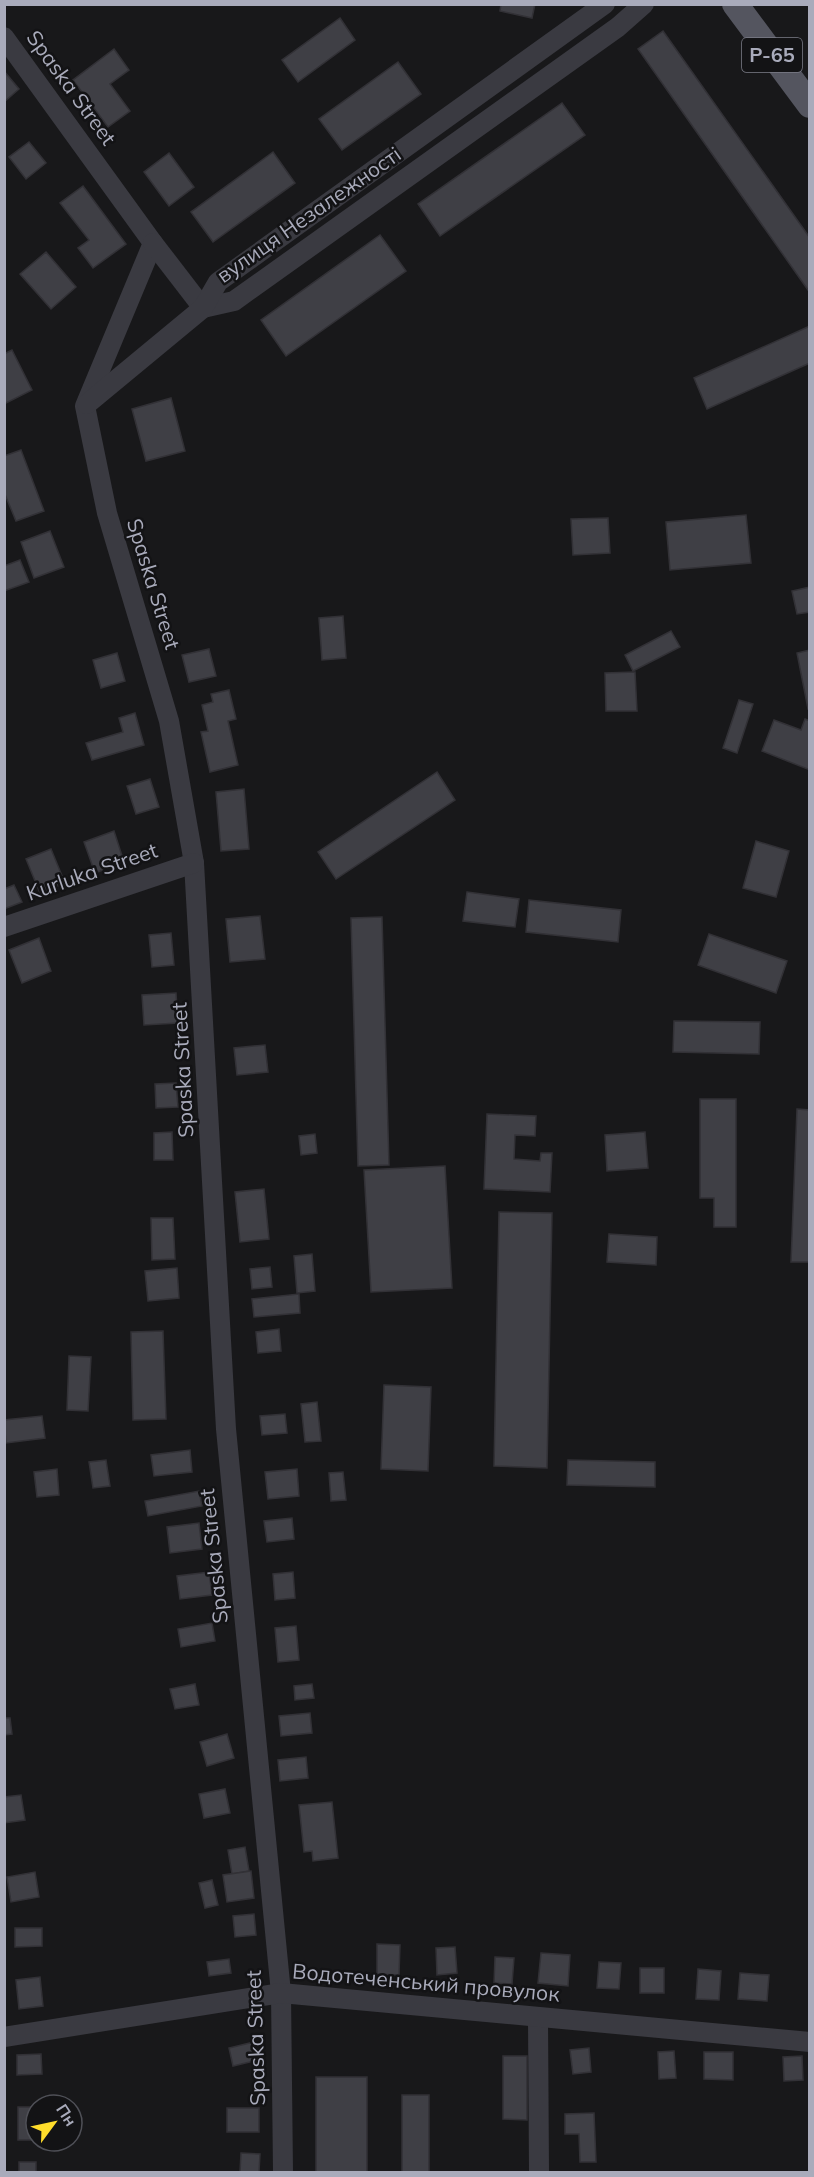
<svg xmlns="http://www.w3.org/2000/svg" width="814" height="2177" font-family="Mulish,sans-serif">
<rect width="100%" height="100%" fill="#18181a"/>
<g fill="#3f3f45" stroke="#323136" stroke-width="1.5">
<path d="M501 4H535L532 18 500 11Z"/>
<path d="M340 18 355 40 298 82 282 60Z"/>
<path d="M663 31 810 238V289L808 290 638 49Z"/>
<path d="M114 49 129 70 110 84 130 111 108 127 73 80Z"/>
<path d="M398 62 421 94 342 150 319 119Z"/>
<path d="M4 71 19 89 4 102Z"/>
<path d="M562 103 585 135 440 236 418 204Z"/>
<path d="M29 142 46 163 26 179 9 157Z"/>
<path d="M273 152 295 183 213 242 191 212Z"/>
<path d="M169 153 194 187 169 206 144 172Z"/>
<path d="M83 186 126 244 93 268 78 248 89 240 60 203Z"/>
<path d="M380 235 406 271 286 356 261 320Z"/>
<path d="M46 252 76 287 51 309 20 274Z"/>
<path d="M810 326V363L707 409 694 378Z"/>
<path d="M12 350 32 390 4 404V354Z"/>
<path d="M171 398 185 451 146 461 132 409Z"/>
<path d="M21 450 44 511 16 521 4 492V456Z"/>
<path d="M746 515 751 563 670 570 666 522Z"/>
<path d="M608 518 610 553 573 555 571 519Z"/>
<path d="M50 531 64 567 34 578 21 542Z"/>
<path d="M20 560 29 582 4 591V566Z"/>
<path d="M810 587V612L797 614 792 591Z"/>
<path d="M343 616 346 658 322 660 319 618Z"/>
<path d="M671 631 680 647 633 671 625 655Z"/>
<path d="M209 649 216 676 189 682 182 655Z"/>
<path d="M810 650V708L808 709 797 653Z"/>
<path d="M117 653 125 681 101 688 93 660Z"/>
<path d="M635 672 637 711H606L605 673Z"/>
<path d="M229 690 236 719 228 721 238 765 210 772 201 732 208 731 202 705 213 702 211 694Z"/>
<path d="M739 700 753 704 737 753 723 748Z"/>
<path d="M135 713 144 745 92 760 86 743 123 732 119 718Z"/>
<path d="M805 719 810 721V770L762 751 774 720 801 730Z"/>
<path d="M437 772 455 800 336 879 318 852Z"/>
<path d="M150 779 159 807 136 814 127 786Z"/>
<path d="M244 789 249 849 221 851 216 792Z"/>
<path d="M114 831 124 862 95 873 84 842Z"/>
<path d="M756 841 789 851 776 897 743 888Z"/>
<path d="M51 849 65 883 40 893 26 859Z"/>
<path d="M14 885 22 902 4 909V889Z"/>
<path d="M467 892 519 899 515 927 463 921Z"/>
<path d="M529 900 621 910 618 942 526 932Z"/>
<path d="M260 916 265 959 230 962 226 919Z"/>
<path d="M382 917 389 1165 358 1166 351 918Z"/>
<path d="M171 933 174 965 152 967 149 935Z"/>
<path d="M709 934 787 961 776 993 698 965Z"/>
<path d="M39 938 51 971 22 983 9 950Z"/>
<path d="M176 993 178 1023 144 1025 142 995Z"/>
<path d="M674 1021 760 1022 759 1054 673 1052Z"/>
<path d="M265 1045 268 1072 237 1075 234 1048Z"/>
<path d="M176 1083 178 1107 156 1108 155 1084Z"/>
<path d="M700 1099H736V1227H714V1198H700Z"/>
<path d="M797 1109 810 1110V1262H791Z"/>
<path d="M487 1114 536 1116 535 1136 515 1135 514 1159 540 1161 541 1153H552L550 1192 484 1189Z"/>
<path d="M172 1132 173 1160H154V1133Z"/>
<path d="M645 1132 648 1168 607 1171 605 1135Z"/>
<path d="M315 1134 317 1153 301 1155 299 1136Z"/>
<path d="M445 1166 452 1288 371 1292 364 1170Z"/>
<path d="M264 1189 269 1239 240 1242 235 1192Z"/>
<path d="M499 1212 552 1213 547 1468 494 1466Z"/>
<path d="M151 1218H173L175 1259 152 1260Z"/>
<path d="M609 1234 657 1237 656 1265 607 1262Z"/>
<path d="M312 1254 315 1291 297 1293 294 1256Z"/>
<path d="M270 1267 272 1287 252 1289 250 1269Z"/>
<path d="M177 1268 179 1298 148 1301 145 1271Z"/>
<path d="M299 1294 300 1313 254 1317 252 1299Z"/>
<path d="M279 1329 281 1351 258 1353 256 1332Z"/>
<path d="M163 1331 166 1419 133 1420 131 1332Z"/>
<path d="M69 1356 91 1357 88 1411 67 1410Z"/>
<path d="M384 1385 431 1387 428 1471 381 1469Z"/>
<path d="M317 1402 321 1441 305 1442 301 1404Z"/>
<path d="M285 1414 287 1433 262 1435 260 1416Z"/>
<path d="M42 1416 45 1438 6 1443 4 1420Z"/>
<path d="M190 1450 192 1472 154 1476 151 1455Z"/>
<path d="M106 1460 110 1486 93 1488 89 1462Z"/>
<path d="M568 1460 655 1462V1487L567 1485Z"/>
<path d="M57 1469 59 1495 37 1497 34 1472Z"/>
<path d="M297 1469 299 1496 268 1499 265 1472Z"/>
<path d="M343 1472 346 1500 331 1501 329 1473Z"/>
<path d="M199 1491 202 1506 148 1516 145 1501Z"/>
<path d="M292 1518 294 1539 267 1542 264 1521Z"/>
<path d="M199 1523 202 1549 170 1553 167 1527Z"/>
<path d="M209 1572 212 1595 180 1599 177 1576Z"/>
<path d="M293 1572 295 1598 275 1600 273 1574Z"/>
<path d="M212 1623 215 1641 181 1647 178 1629Z"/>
<path d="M296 1626 299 1660 278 1662 275 1628Z"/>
<path d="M195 1684 199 1705 175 1709 170 1689Z"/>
<path d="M312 1684 314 1698 295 1700 294 1686Z"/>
<path d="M310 1713 312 1733 281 1736 279 1716Z"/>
<path d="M4 1718H10L12 1734 4 1735Z"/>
<path d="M227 1734 234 1758 207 1766 200 1742Z"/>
<path d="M306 1757 308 1778 280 1781 278 1760Z"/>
<path d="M225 1789 230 1813 204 1818 199 1794Z"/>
<path d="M21 1795 25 1820 4 1823V1797Z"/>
<path d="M332 1802 338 1858 313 1861 312 1851 304 1852 299 1805Z"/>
<path d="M245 1847 249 1871 232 1874 228 1850Z"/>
<path d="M251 1871 254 1898 227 1902 223 1875Z"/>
<path d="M35 1872 39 1897 11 1902 7 1877Z"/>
<path d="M212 1880 218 1905 205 1908 199 1883Z"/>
<path d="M254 1914 256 1935 235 1937 233 1916Z"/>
<path d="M15 1928H42V1946L15 1947Z"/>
<path d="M377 1944 400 1945 399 1975 377 1974Z"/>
<path d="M455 1947 457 1973 437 1975 436 1948Z"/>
<path d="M541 1953 570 1955 568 1986 538 1983Z"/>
<path d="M495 1957 514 1958 512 1984 494 1983Z"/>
<path d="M229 1959 231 1973 209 1976 207 1962Z"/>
<path d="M599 1962 621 1963 619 1989 597 1988Z"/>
<rect x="640" y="1968" width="24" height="25"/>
<path d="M698 1969 721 1971 719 2000 696 1999Z"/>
<path d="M740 1973 769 1975 767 2001 738 1999Z"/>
<path d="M40 1977 43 2006 19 2009 16 1980Z"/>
<path d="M254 2042 258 2060 233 2066 229 2048Z"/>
<path d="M589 2048 591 2072 573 2074 570 2050Z"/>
<path d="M674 2051 676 2078 659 2079 658 2052Z"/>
<path d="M704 2052H733V2080L704 2079Z"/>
<path d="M41 2054 42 2074 17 2075V2055Z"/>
<path d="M503 2056H527V2120L503 2119Z"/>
<path d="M802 2056 803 2080 784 2081 783 2057Z"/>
<rect x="316" y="2077" width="51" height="95"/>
<rect x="402" y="2095" width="27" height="77"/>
<rect x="18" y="2107" width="18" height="33"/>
<rect x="227" y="2108" width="32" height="24"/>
<path d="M594 2113 596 2162H580L579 2134H565V2114Z"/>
<path d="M241 2153 260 2154 259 2172H240Z"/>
<rect x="19" y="2162" width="17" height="10"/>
</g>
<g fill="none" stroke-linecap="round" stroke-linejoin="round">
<g stroke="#3a3a41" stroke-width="20">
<path d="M4 37 153 243 85 406 107 513 169 721 194 863 226 1429 281 1993 283 2172"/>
<path d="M153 243 203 308"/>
<path d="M203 308 234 301 618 27 644 4"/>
<path d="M87 404 203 308 218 282 605 4"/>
<path d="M4 927 194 863"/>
<path d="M538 2018 539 2172"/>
<path d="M4 2037 281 1993 810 2042"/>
</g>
<path stroke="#54555f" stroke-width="26" d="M735 4 810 105"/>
</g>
<g text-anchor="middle" stroke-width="5" stroke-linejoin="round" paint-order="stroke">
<rect fill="#131315" stroke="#7c7d89" stroke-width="1.5" x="742" y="38" width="60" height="34" rx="4.5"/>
<g font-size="20" font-weight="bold" fill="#a9abbb">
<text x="772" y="62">Р-65</text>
</g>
<g font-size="21" fill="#a9abbb" stroke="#131315">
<text transform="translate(71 88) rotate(54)" y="7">Spaska Street</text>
<text transform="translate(309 215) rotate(-35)" y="7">вулиця Незалежності</text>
<text transform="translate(153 584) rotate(73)" y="7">Spaska Street</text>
<text transform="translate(92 872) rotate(-19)" y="7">Kurluka Street</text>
<text transform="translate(183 1070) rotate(-93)" y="7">Spaska Street</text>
<text transform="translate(214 1556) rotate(-96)" y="7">Spaska Street</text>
<text transform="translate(426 1983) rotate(5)" y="7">Водотеченський провулок</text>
<text transform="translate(256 2038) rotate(-92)" y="7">Spaska Street</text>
</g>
</g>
<rect width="814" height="2177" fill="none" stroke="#a9abbb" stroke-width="12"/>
<g transform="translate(54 2123) rotate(57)"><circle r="28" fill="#131315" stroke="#4f5057" stroke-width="1.5"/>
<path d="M0-4.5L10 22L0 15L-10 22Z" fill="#ffdd2b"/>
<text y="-9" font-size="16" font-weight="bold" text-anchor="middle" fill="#a9abbb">Пн</text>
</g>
</svg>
